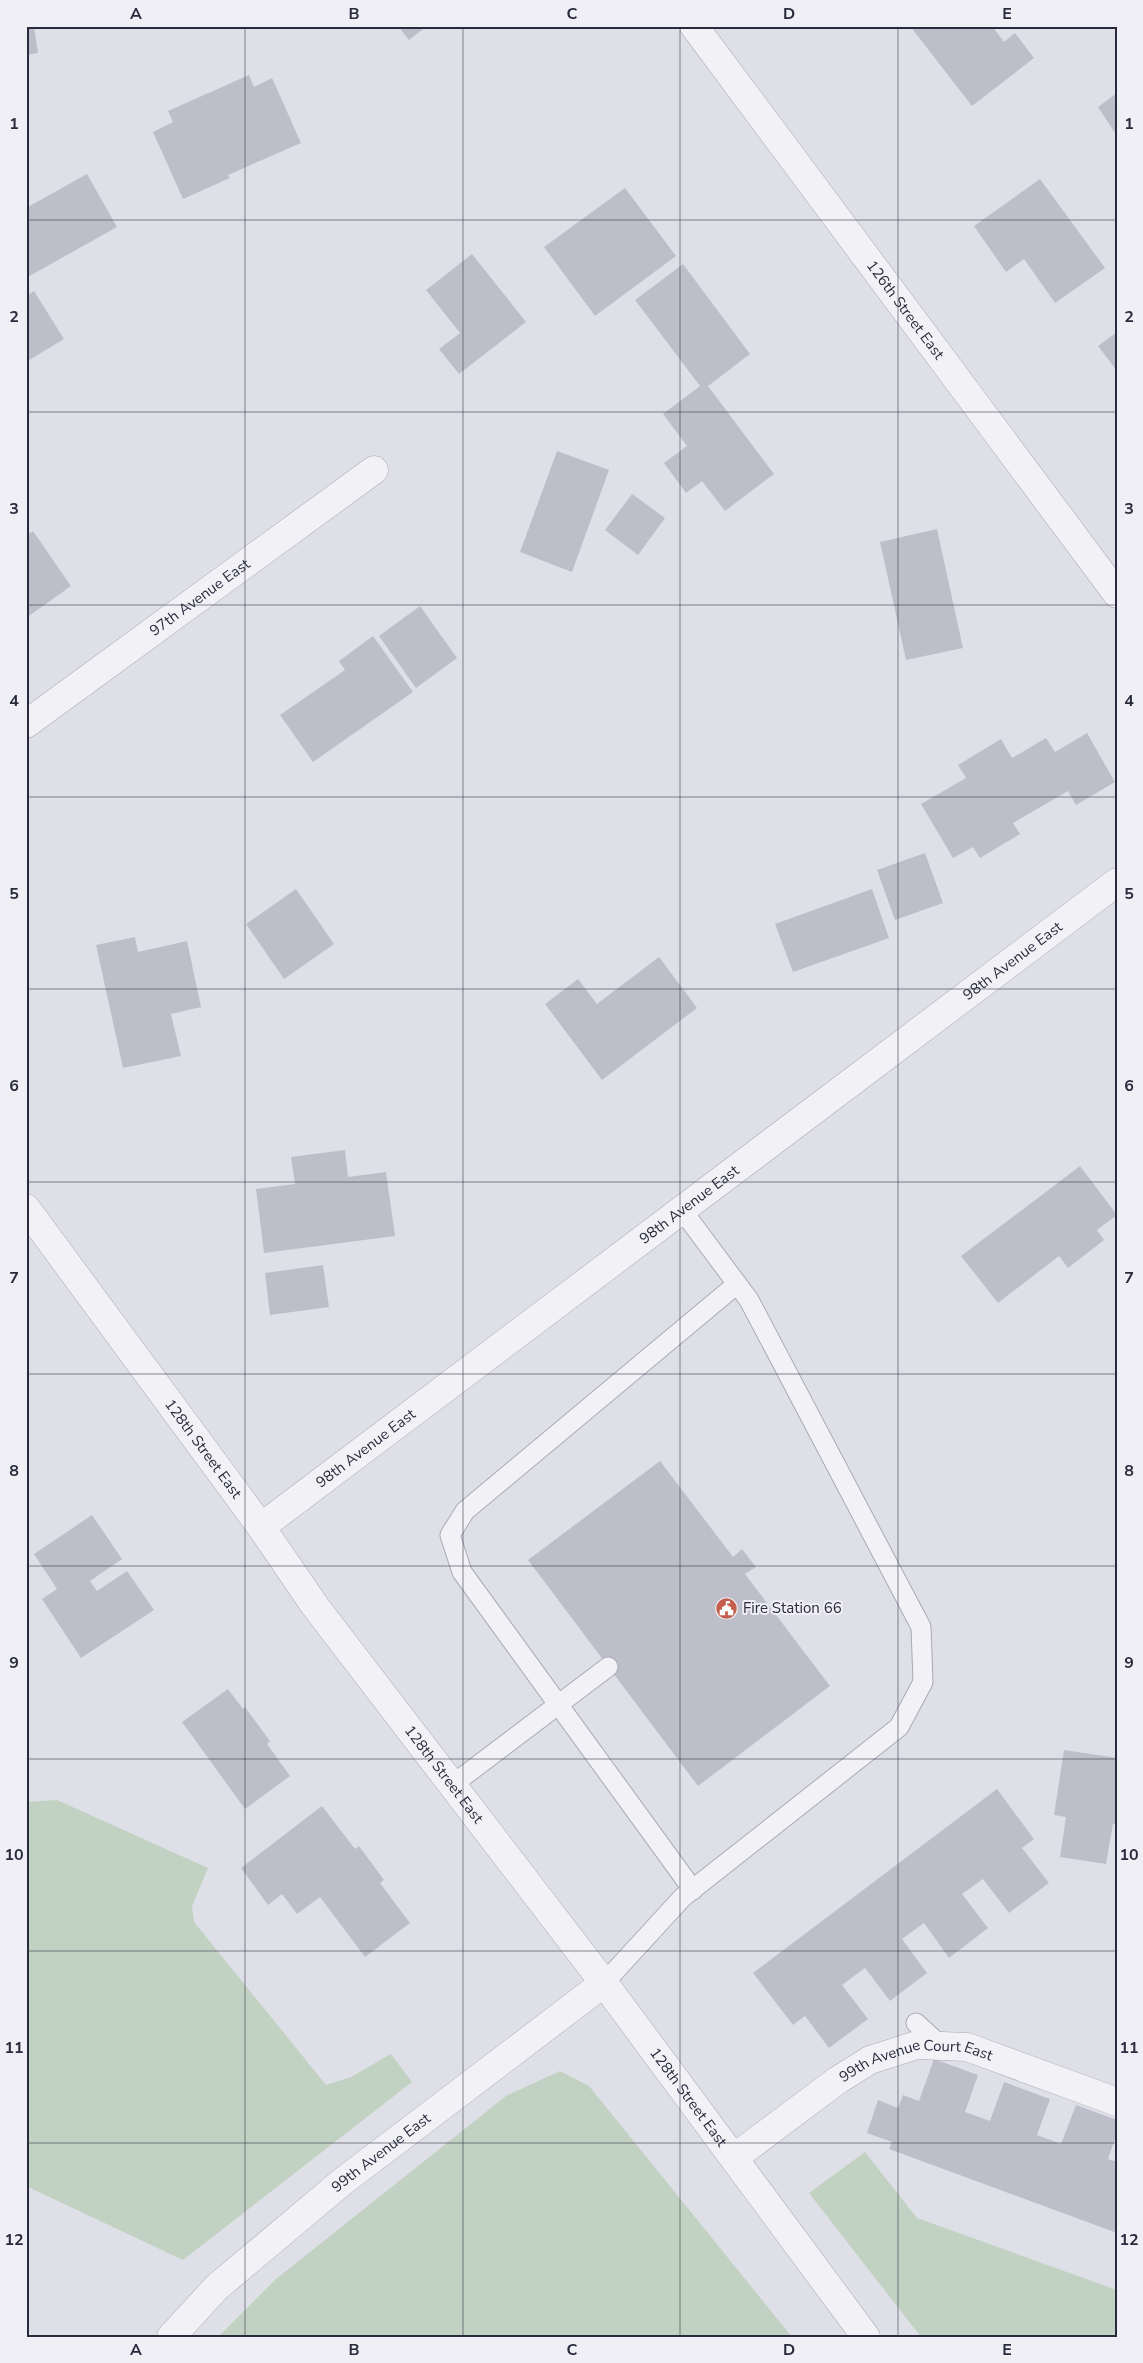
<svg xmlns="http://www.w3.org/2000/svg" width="1143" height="2363" font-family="'Nunito Sans',sans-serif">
<rect width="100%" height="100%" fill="#dfe0e7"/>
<g fill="#c1d1c2">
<path d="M57 1800 208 1868 192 1906 194 1922 326 2085 351 2077 391 2054 412 2082 183 2260 26 2186V1802Z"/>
<path d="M560 2071 589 2086 792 2337H218L276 2279 506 2096Z"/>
<path d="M865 2152 917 2218 1117 2290V2337H921L809 2193Z"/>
</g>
<g fill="#bdbeca">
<path d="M26 26H34L38 53 26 55Z"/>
<path d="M398 26H427L409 40Z"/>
<path d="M910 26H992L1004 42 1015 33 1034 58 972 106Z"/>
<path d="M249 75 254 87 272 78 301 143 228 175 230 178 183 199 153 132 173 122 168 111Z"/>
<path d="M1117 93V132L1115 133 1098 107Z"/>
<path d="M87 174 117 227 26 278V208Z"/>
<path d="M1040 179 1105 268 1055 303 1024 259 1006 272 974 226Z"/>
<path d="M625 188 676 256 595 316 544 247Z"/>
<path d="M472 254 526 322 459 374 439 349 460 333 426 290Z"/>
<path d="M683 264 750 354 708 386 774 474 725 511 702 481 686 493 664 463 687 446 663 414 700 386 635 300Z"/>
<path d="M34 291 64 339 26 362V296Z"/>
<path d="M1117 332V371L1098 346Z"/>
<path d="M557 451 609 470 572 572 520 552Z"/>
<path d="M632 494 665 518 638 555 605 530Z"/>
<path d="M937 529 963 648 906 660 880 542Z"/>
<path d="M33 531 71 586 26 618V536Z"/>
<path d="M420 606 457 658 416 688 379 636Z"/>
<path d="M373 636 413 692 313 762 280 715 345 670 339 661Z"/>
<path d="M1087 733 1115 782 1076 805 1068 791 1013 823 1020 834 980 858 973 847 953 858 921 804 966 778 958 765 1001 739 1012 758 1046 738 1055 752Z"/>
<path d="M925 853 943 903 895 920 877 870Z"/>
<path d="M296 889 334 944 284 979 246 924Z"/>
<path d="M872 889 889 938 793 972 775 924Z"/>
<path d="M135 937 138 952 187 941 201 1007 171 1014 181 1056 123 1068 96 945Z"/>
<path d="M659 957 697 1008 602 1080 545 1004 578 979 597 1004Z"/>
<path d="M345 1150 348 1177 386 1172 395 1236 264 1253 256 1189 295 1184 291 1157Z"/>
<path d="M1080 1166 1117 1215 1097 1230 1104 1240 1068 1268 1059 1256 998 1303 961 1256Z"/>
<path d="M323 1265 329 1307 270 1315 265 1273Z"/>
<path d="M660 1461 733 1557 742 1549 756 1567 745 1574 830 1686 698 1786 528 1560Z"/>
<path d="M92 1515 122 1559 90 1581 97 1591 127 1571 154 1610 81 1658 42 1599 57 1589 34 1554Z"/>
<path d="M228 1689 243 1709 245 1707 270 1741 267 1744 290 1776 245 1809 182 1722Z"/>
<path d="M1064 1750 1117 1758V1824H1113L1106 1864 1060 1857 1066 1817 1054 1815Z"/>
<path d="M997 1789 1034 1839 1022 1848 1049 1883 1009 1913 983 1879 962 1894 988 1928 949 1958 924 1923 902 1939 927 1973 890 2001 865 1968 842 1985 868 2019 829 2048 805 2016 793 2025 753 1973Z"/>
<path d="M322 1806 355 1849 359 1846 384 1880 380 1883 410 1923 365 1957 320 1897 297 1914 282 1894 268 1905 241 1868Z"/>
<path d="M934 2059 978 2075 965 2112 990 2121 1004 2082 1050 2099 1037 2135 1061 2144 1076 2105 1117 2120V2133L1108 2159 1117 2162V2233L889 2149 892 2142 867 2133 878 2100 898 2108 903 2095 919 2101Z"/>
</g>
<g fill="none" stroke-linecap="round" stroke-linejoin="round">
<defs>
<g id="service">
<path d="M452 1785 608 1667"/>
<path d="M693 1890 462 1572 450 1535 465 1511 737 1284"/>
<path d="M604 1983 683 1897 899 1727 923 1682 921 1627 749 1300 682 1210"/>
<path d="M916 2023 940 2045"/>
</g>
<g id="minor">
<path id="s1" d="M694 26 1117 594"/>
<path id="s2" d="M26 724 374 470"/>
<path id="s3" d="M261 1527 1117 882"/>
<path id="s4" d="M735 2157 838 2080 870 2060 917 2045 967 2047 1117 2102"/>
<path id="s5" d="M171 2337 217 2287 342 2182 604 1983"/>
</g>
<g id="tertiary">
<path id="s6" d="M26 1208 261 1527 315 1606 604 1983 866 2337"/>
</g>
</defs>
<use href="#service" stroke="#a8aab4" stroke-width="21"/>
<use href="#minor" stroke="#a8aab4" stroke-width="29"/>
<use href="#tertiary" stroke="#a8aab4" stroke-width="29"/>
<use href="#service" stroke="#f2f2f6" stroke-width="19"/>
<use href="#minor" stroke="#f2f2f6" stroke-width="28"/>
<use href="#tertiary" stroke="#f2f2f6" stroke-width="28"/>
</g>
<path fill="none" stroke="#292b3d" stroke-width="1" stroke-opacity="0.55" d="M245 26V2337M463 26V2337M680 26V2337M898 26V2337M26 220H1117M26 412H1117M26 605H1117M26 797H1117M26 989H1117M26 1182H1117M26 1374H1117M26 1566H1117M26 1759H1117M26 1951H1117M26 2143H1117"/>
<defs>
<symbol id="civic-disc" viewBox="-11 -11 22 22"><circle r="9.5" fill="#c45f4d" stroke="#efeff5"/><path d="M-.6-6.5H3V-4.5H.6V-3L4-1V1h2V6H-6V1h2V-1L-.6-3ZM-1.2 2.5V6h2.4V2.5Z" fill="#fff"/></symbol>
</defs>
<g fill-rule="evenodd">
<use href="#civic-disc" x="714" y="1596" width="25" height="25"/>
</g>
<g text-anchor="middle" stroke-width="4" stroke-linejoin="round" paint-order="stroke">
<g font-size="15" fill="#292b3d" stroke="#efeff5">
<text dy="5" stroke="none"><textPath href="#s1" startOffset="354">126th Street East</textPath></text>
<text dy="5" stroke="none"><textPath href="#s2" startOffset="215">97th Avenue East</textPath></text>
<text dy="5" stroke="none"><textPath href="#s3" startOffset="941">98th Avenue East</textPath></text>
<text dy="5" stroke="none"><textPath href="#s3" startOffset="536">98th Avenue East</textPath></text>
<text dy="5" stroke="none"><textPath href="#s3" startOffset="131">98th Avenue East</textPath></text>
<text dy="5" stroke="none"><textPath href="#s6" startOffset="299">128th Street East</textPath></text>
<text dy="5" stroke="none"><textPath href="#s6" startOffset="704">128th Street East</textPath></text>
<text dy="5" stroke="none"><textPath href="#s4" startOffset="212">99th Avenue Court East</textPath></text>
<text dy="5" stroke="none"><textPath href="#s6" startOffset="1109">128th Street East</textPath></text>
<text dy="5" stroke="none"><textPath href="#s5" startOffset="280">99th Avenue East</textPath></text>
</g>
<g font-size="15" fill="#292b3d" stroke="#efeff5" text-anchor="start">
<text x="743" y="1613">Fire Station 66</text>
</g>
</g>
<rect width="1143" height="2363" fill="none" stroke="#efeff5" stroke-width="55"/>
<rect x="28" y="28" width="1088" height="2308" fill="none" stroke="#292b3d" stroke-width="2"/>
<g font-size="16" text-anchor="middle" font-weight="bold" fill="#292b3d">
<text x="136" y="19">A</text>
<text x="354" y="19">B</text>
<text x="572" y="19">C</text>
<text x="789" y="19">D</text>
<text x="1007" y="19">E</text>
<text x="14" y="129">1</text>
<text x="1129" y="129">1</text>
<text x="14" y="322">2</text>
<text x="1129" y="322">2</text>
<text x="14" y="514">3</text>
<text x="1129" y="514">3</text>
<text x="14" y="706">4</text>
<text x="1129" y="706">4</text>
<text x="14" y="899">5</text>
<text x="1129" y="899">5</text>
<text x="14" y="1091">6</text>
<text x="1129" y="1091">6</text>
<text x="14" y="1283">7</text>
<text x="1129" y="1283">7</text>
<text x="14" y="1476">8</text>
<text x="1129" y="1476">8</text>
<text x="14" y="1668">9</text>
<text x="1129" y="1668">9</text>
<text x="14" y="1860">10</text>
<text x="1129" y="1860">10</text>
<text x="14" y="2053">11</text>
<text x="1129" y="2053">11</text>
<text x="14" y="2245">12</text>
<text x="1129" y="2245">12</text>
<text x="136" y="2355">A</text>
<text x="354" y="2355">B</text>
<text x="572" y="2355">C</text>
<text x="789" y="2355">D</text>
<text x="1007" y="2355">E</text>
</g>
</svg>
